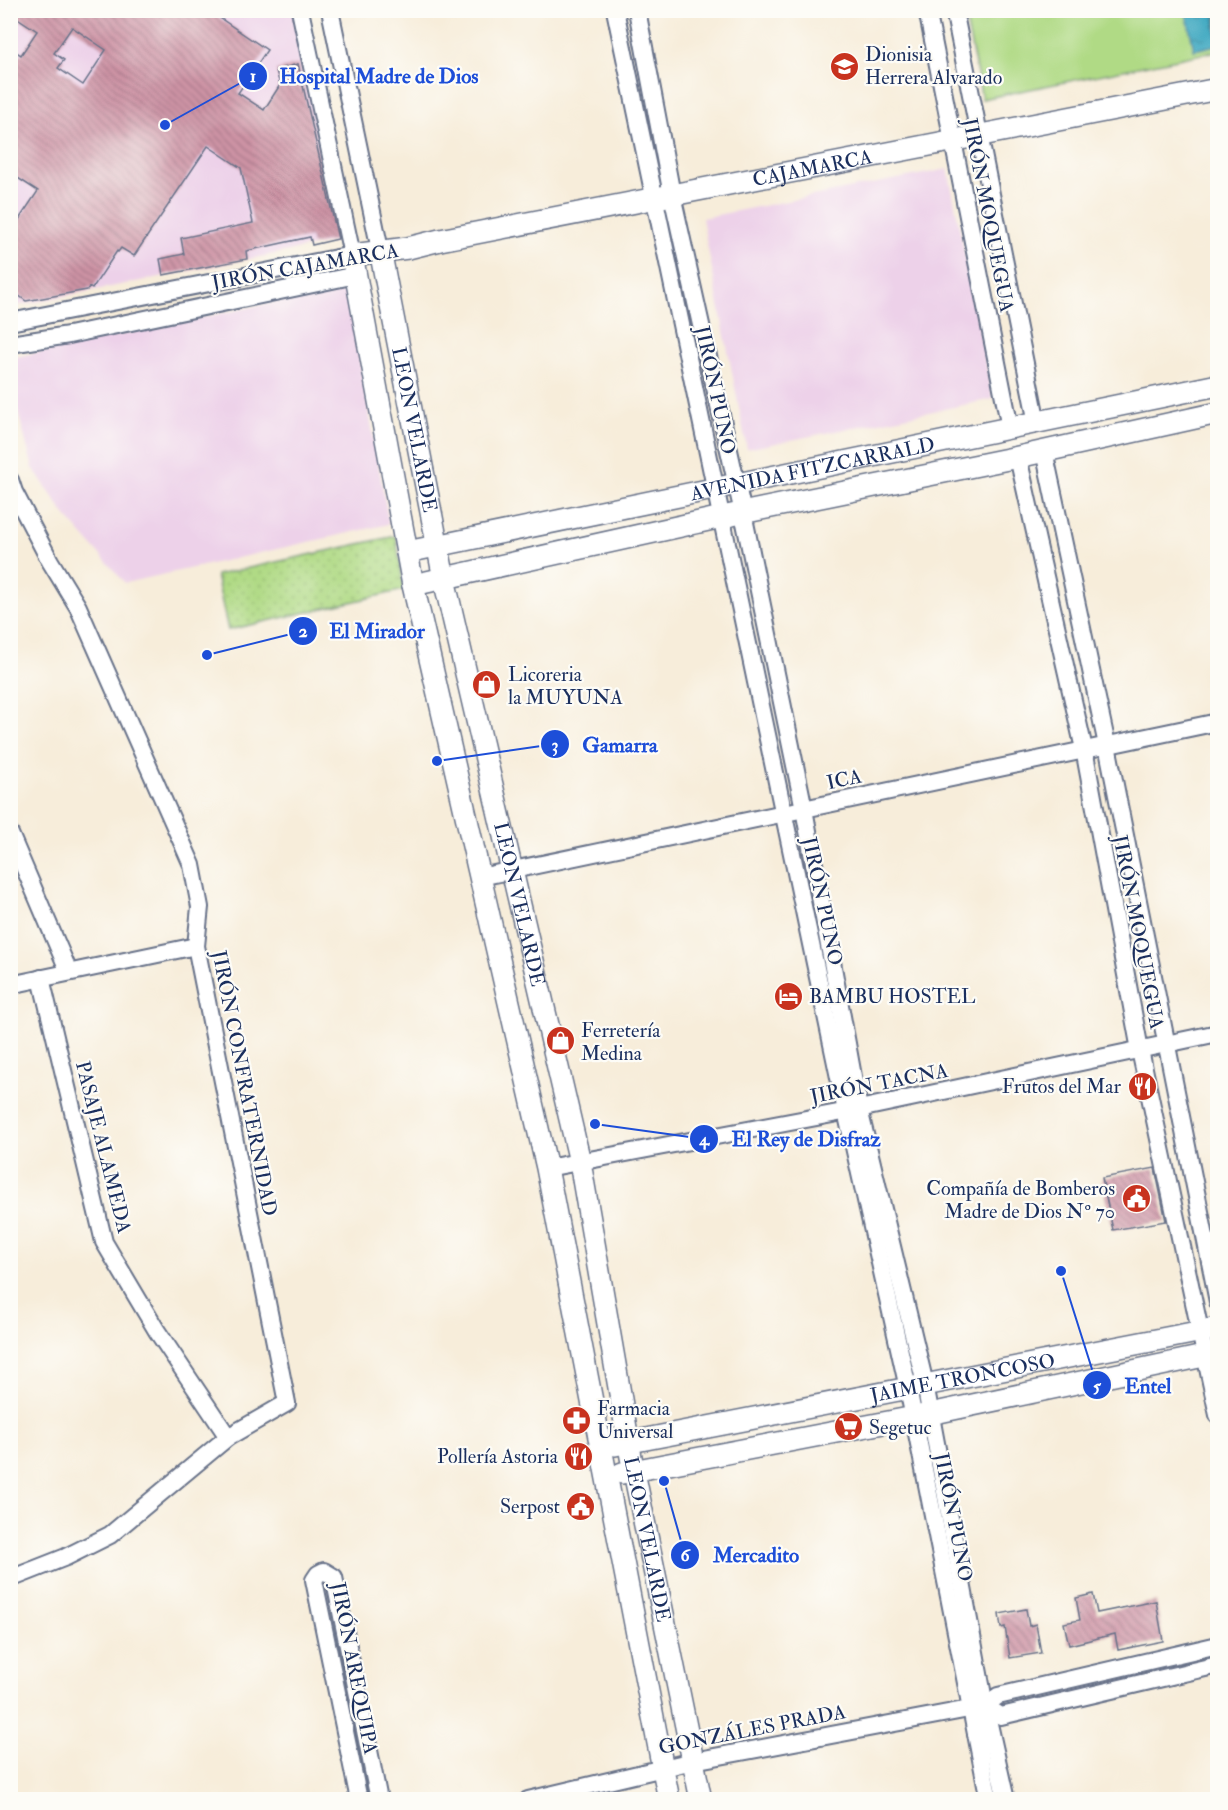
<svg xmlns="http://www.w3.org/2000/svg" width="1228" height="1810" font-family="'IM FELL Double Pica',serif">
<defs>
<pattern id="park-dots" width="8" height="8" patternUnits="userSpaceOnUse" patternTransform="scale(1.5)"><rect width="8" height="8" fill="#b0da85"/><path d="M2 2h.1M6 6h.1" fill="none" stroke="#97bb75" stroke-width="1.8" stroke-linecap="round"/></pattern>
<pattern id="water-ripples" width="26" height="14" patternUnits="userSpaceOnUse" patternTransform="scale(1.5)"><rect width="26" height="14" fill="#41a9c1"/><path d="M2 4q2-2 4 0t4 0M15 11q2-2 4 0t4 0" fill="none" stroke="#368aa0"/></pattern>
<pattern id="building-back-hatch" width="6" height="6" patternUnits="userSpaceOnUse" patternTransform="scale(1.5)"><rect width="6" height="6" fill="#cd93a4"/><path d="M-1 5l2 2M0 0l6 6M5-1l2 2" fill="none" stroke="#a67889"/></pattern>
</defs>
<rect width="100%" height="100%" fill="#fdfcf7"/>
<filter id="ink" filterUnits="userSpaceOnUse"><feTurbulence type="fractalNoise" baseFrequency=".0167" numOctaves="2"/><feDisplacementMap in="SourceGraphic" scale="12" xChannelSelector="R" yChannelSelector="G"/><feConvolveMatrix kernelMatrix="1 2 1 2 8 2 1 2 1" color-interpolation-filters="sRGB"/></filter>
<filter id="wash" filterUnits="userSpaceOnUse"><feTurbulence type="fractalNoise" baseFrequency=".008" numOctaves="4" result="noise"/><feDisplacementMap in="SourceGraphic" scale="24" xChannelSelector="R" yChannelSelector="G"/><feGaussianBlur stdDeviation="1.35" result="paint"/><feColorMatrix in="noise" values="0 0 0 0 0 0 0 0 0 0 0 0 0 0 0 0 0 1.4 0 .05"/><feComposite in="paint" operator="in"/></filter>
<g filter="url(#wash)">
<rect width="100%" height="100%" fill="#f7edda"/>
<g fill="#edd1e9">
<path d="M11 11H295L344 240 11 307Z"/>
<path d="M948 169 993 399 747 449 702 218Z"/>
<path d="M337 289 348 295 389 524 125 583 65 515 33 468 11 387V358Z"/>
</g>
<path fill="#b0da85" stroke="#668472" stroke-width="1.5" d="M964 11H1217V51L982 99Z"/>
<path fill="url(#park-dots)" stroke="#668472" stroke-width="1.5" d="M396 536 404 590 228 630 216 575Z"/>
<path fill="url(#water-ripples)" stroke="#2e6c90" stroke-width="1.5" d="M1186 11H1215L1217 45 1194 50Z"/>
<g id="blocks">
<g fill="url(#building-back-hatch)" fill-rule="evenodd">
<path d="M10 10H208L267 50 238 93 264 110 280 85 276 70 298 64 338 239 312 245 310 237 246 251 247 259 163 275 160 259 184 254 181 238 253 223 241 168 208 146 134 256 121 248 118 252 117 251 92 289 89 287 87 290 26 301 10 289V233L38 191 10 173V48L21 55 37 31 10 13ZM72 27 106 50 83 85 58 68 64 60 54 53Z"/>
<path d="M1155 1168 1166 1221 1113 1230 1102 1178Z"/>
<path d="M1093 1594 1097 1613 1156 1601 1163 1641 1118 1650 1115 1634 1069 1645 1064 1623 1080 1620 1076 1598Z"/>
<path d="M1026 1609 1029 1626 1036 1624 1041 1653 1010 1658 1005 1627 1001 1628 999 1614Z"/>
</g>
</g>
</g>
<g filter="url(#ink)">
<use href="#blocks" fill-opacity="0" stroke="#687289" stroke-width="1.5"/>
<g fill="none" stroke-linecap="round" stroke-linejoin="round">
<defs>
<g id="minor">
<path d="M330 10 380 250"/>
<path d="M615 10 846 1111 908 1388 989 1800"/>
<path d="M637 10 672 195 743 513 804 809 859 1109 925 1384 985 1706 1006 1800"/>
<path d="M927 10 1010 428"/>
<path d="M954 10 1037 423"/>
<path d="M10 322 352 255 300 10"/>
<path d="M10 344 69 335 356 275"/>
<path d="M1044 451 1107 745 1218 1302"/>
<path d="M1018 457 1084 749 1140 1050 1218 1415"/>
<path d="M10 480 14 492 50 561 78 607 192 865 200 907 196 946 287 1403 228 1437 110 1535 66 1557 10 1579"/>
<path d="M10 834 69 972"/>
<path d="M480 877 1218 722"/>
<path d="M41 978 104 1242 157 1331 228 1437"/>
<path d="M10 985 196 946"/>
<path d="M547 1168 859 1109 1218 1033"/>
<path d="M985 1706 1001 1716 1218 1665"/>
<path d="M359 1800 314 1580 318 1574 324 1571 334 1577 379 1800"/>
<path d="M528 1800 693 1761 985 1706 998 1696 1218 1645"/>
</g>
<g id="tertiary">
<path id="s1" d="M380 250 444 579 580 1162 631 1457 701 1800"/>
<path id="s2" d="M407 552 1218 385"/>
<path d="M413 585 722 517 1018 457 1218 413"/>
<path id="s3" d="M615 1445 1218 1328"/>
<path d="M622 1473 930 1414 1218 1353"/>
<path id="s4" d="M669 1800 547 1168 413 585 352 255 408 248 440 240C699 191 958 138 1218 89"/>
</g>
</defs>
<use href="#minor" stroke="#687289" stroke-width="20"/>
<use href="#tertiary" stroke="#687289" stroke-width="24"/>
<use href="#minor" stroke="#fff" stroke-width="16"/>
<use href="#tertiary" stroke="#fff" stroke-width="21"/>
</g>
</g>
<defs>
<symbol id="school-disc" viewBox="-11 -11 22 22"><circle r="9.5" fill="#c8321e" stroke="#fdfcf7"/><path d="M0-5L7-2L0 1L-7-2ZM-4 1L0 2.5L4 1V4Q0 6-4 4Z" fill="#fff"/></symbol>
<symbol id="shop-disc" viewBox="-11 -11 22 22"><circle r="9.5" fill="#c8321e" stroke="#fdfcf7"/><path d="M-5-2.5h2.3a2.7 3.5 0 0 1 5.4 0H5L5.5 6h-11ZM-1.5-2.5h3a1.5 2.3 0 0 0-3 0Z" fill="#fff"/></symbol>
<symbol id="hotel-disc" viewBox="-11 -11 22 22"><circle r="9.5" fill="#c8321e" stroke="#fdfcf7"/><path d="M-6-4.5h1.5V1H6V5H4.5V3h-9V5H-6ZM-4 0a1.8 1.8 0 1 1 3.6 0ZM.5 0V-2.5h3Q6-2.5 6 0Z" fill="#fff"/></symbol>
<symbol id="restaurant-disc" viewBox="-11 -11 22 22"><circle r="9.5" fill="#c8321e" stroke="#fdfcf7"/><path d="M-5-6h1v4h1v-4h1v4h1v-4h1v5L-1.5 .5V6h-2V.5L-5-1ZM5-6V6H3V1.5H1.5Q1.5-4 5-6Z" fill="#fff"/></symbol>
<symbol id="civic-disc" viewBox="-11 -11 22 22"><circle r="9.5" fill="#c8321e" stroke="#fdfcf7"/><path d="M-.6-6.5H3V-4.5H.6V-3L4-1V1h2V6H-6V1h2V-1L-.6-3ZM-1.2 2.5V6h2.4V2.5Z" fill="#fff"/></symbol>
<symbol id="pharmacy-disc" viewBox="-11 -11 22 22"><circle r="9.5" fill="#c8321e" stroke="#fdfcf7"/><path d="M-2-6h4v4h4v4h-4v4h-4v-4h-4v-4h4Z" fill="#fff"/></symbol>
<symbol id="supermarket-disc" viewBox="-11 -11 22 22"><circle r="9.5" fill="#c8321e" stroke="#fdfcf7"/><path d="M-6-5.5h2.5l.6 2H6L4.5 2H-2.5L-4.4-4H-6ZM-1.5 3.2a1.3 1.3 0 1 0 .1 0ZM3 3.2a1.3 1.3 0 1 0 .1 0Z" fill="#fff"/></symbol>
</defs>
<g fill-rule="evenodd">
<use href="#school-disc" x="828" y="50" width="33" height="33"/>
<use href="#shop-disc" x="470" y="668" width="33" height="33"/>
<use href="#hotel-disc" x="772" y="980" width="33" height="33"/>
<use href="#shop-disc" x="544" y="1024" width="33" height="33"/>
<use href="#restaurant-disc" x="1126" y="1070" width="33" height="33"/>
<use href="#civic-disc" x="1120" y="1182" width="33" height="33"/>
<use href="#pharmacy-disc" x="560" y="1404" width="33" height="33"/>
<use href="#supermarket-disc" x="832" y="1410" width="33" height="33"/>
<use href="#restaurant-disc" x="562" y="1440" width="33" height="33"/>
<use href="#civic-disc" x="564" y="1490" width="33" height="33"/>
</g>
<g text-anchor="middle" stroke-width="4.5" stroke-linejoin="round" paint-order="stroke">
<g font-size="20" fill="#1b2f5e" stroke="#fdfcf7" text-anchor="start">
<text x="865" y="61">Dionisia<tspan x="865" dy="23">Herrera Alvarado</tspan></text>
<text x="508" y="681">Licoreria<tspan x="508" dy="23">la MUYUNA</tspan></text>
<text x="809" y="1003">BAMBU HOSTEL</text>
<text x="581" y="1037">Ferretería<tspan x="581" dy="23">Medina</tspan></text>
<text x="1121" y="1093" text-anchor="end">Frutos del Mar</text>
<text x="1115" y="1195" text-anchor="end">Compañía de Bomberos<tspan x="1115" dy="23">Madre de Dios Nº 70</tspan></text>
<text x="597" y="1415">Farmacia<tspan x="597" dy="23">Universal</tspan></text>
<text x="869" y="1434">Segetuc</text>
<text x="558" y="1463" text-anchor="end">Pollería Astoria</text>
<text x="560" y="1513" text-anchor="end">Serpost</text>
</g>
<g font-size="20" fill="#1b2f5e" stroke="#fdfcf7">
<text dy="7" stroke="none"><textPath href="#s4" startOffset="2046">CAJAMARCA</textPath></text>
<text transform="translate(989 215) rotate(79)" y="7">JIRÓN MOQUEGUA</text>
<text transform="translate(305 266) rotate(-10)" y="7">JIRÓN CAJAMARCA</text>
<text transform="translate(716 390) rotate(78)" y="7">JIRÓN PUNO</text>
<text dy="7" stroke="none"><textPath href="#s1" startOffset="183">LEON VELARDE</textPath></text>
<text dy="7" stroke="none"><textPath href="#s2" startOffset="414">AVENIDA FITZCARRALD</textPath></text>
<text transform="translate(844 779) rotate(-12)" y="7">ICA</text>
<text transform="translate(823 901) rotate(78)" y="7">JIRÓN PUNO</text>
<text dy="7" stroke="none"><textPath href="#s1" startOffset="669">LEON VELARDE</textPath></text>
<text transform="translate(1139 932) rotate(79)" y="7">JIRÓN MOQUEGUA</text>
<text transform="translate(245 1083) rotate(79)" y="7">JIRÓN CONFRATERNIDAD</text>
<text transform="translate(879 1083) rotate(-11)" y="7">JIRÓN TACNA</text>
<text transform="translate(104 1147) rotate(76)" y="7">PASAJE ALAMEDA</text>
<text dy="7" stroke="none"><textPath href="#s3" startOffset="354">JAIME TRONCOSO</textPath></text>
<text transform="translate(954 1517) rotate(79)" y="7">JIRÓN PUNO</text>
<text dy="7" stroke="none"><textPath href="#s1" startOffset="1317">LEON VELARDE</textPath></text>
<text transform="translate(355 1668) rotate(79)" y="7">JIRÓN AREQUIPA</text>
<text transform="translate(752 1729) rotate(-11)" y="7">GONZÁLES PRADA</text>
</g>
</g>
<path fill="none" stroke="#1d4ed8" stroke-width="2" d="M165 125L253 76M207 655L303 631M437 761L555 744M595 1124L704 1139M1061 1271L1097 1385M664 1481L685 1555"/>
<g fill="#1d4ed8" stroke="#fdfcf7" stroke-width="2">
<circle cx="165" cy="125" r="6"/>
<circle cx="207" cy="655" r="6"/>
<circle cx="437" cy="761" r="6"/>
<circle cx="595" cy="1124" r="6"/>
<circle cx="1061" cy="1271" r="6"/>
<circle cx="664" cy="1481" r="6"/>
<circle cx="253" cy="76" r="15"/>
<circle cx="303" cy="631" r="15"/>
<circle cx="555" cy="744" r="15"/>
<circle cx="704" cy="1139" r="15"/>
<circle cx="1097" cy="1385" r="15"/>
<circle cx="685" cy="1555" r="15"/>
</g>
<g font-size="18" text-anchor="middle" font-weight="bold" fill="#fff">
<text x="253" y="82">1</text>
<text x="303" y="637">2</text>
<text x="555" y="751">3</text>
<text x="704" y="1145">4</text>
<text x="1097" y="1392">5</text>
<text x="685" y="1561">6</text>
</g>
<g font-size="21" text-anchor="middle" font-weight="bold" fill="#1d4ed8" stroke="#fdfcf7" stroke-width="4.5" stroke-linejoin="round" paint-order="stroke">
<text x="379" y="83">Hospital Madre de Dios</text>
<text x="377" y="638">El Mirador</text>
<text x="620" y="752">Gamarra</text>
<text x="806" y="1146">El Rey de Disfraz</text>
<text x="1148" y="1393">Entel</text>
<text x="756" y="1562">Mercadito</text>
</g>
<rect width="1228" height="1810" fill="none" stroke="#fdfcf7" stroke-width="36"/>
</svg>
